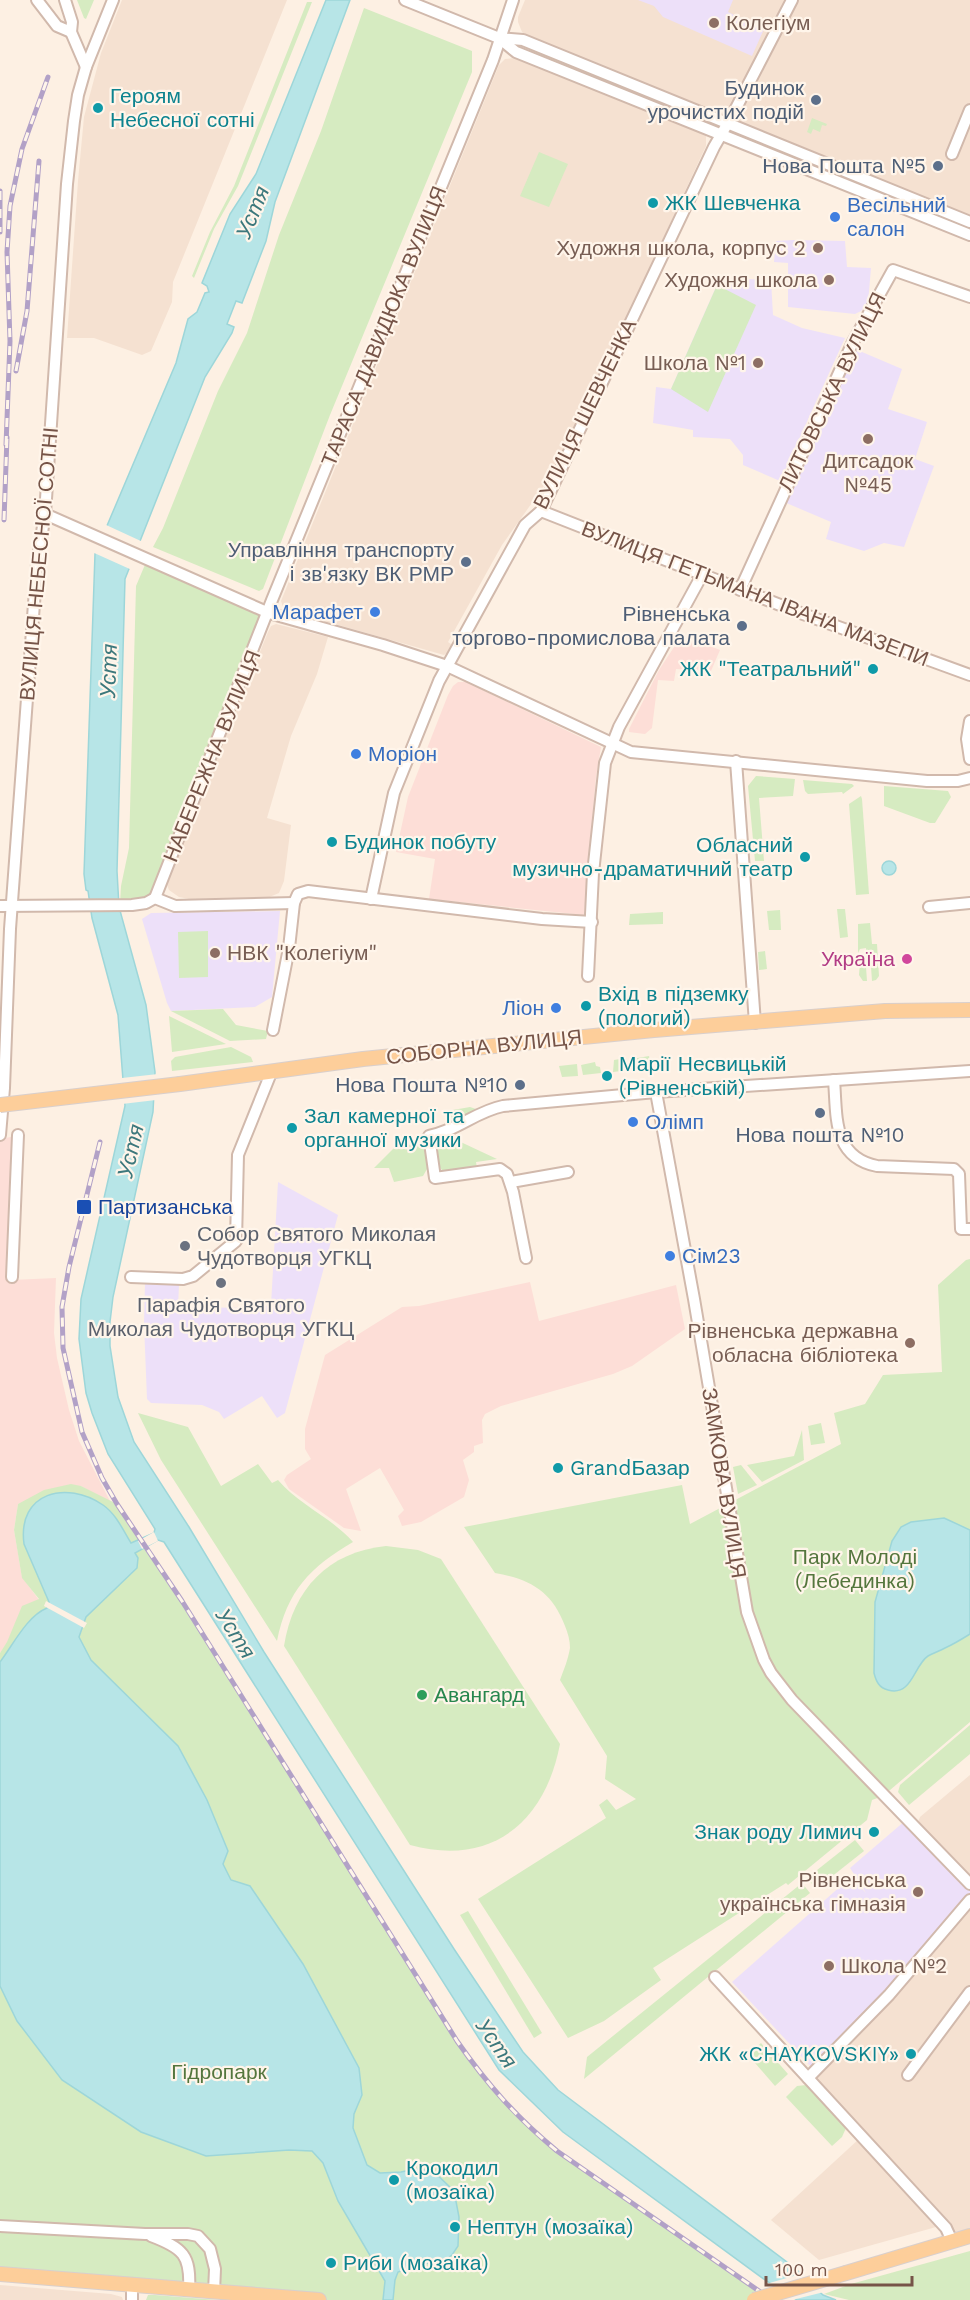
<svg xmlns="http://www.w3.org/2000/svg" width="970" height="2300" font-family="'Work Sans',sans-serif">
<rect width="100%" height="100%" fill="#fdf0e3"/>
<g fill="#f5e1d1">
<path d="M122 0H287L173 282 172 302 151 351 142 355 94 338H67L78 181 84 117 101 53Z"/>
<path d="M525 0H970V216L528 36 522 32 518 22V17Z"/>
<path d="M514 58 698 132 706 136V146L556 469 502 545 448 642 452 645 447 653 444 655 289 611 283 607 281 601 499 65 505 59Z"/>
<path d="M276 624 328 637 317 674 291 736 267 818 291 825 284 881 279 893 267 898 189 899 179 897 169 890 167 885 173 867 268 632 271 626Z"/>
<path d="M970 1775V1878L918 1822 920 1817Z"/>
<path d="M970 1900V2236L952 2241 808 2078Z"/>
<path d="M859 2139 920 2205 936 2227 819 2260 771 2220Z"/>
<path d="M0 2285 111 2294 122 2297 123 2300H0Z"/>
</g>
<g fill="#fdded7">
<path d="M682 635 720 650 711 671 676 669 674 681 658 680 652 728 645 734 629 732V729L659 670Z"/>
<path d="M458 682H466L601 747 596 777 584 915 429 899 435 859 396 852 408 797 448 695 453 686Z"/>
<path d="M16 1136 11 1280 56 1278 54 1333 57 1358 69 1410 79 1441 111 1503 81 1486 18 1504 14 1530 22 1577 39 1600 0 1653V1139Z"/>
<path d="M530 1282 539 1321 676 1285 685 1329 632 1366 613 1374 501 1406 485 1414 482 1420 483 1443 474 1446V1452L463 1460 469 1480 464 1497 421 1522 402 1526 398 1516 404 1510 380 1468 346 1489 361 1531 344 1528 289 1489 284 1480 287 1475 311 1459 305 1449V1429L325 1355 402 1307 419 1306Z"/>
</g>
<g fill="#ede0f9">
<path d="M638 0H733L728 12 764 29 752 56 663 17 654 6Z"/>
<path d="M793 240 845 241 847 267 871 268 868 303 861 311 855 314 788 307V263L774 262 776 241Z"/>
<path d="M720 278 771 280 773 315 802 328 845 338 780 481 743 465V455L730 439 693 437V430L653 423 656 387 671 389Z"/>
<path d="M855 349 902 369 888 409 927 422 915 459 934 466 904 547 884 543 864 551 826 539 831 522 784 502Z"/>
<path d="M280 911 272 997 255 1007 171 1011 167 1003 142 919 151 913Z"/>
<path d="M278 1182 338 1215 285 1413 277 1418 262 1396 224 1419 219 1412 202 1405 151 1403 147 1399 144 1324 145 1283 179 1285 178 1307 253 1308 271 1305Z"/>
<path d="M906 1820 970 1884V1900L813 2069 732 1982 851 1877 866 1893 850 1868Z"/>
</g>
<g fill="#d6ebc1">
<path d="M77 0H94L86 19 84 18Z"/>
<path d="M307 2H312L238 186 214 229 194 278 192 276 210 232 234 186Z"/>
<path d="M364 8 472 51V72L330 415 263 589 259 591 153 547 163 528 218 391 247 333 279 235 321 131Z"/>
<path d="M530 49 707 121V123L529 51Z"/>
<path d="M812 118 827 124 826 126 822 125 820 132 813 129 811 134 807 132Z"/>
<path d="M745 135 970 227V230L745 138Z"/>
<path d="M539 152 568 164 549 207 520 196Z"/>
<path d="M717 285 756 305 708 412 671 389Z"/>
<path d="M147 560 269 613 155 898 120 904 121 886 129 848 136 586Z"/>
<path d="M756 776 795 779 793 796 759 798 764 861H755L748 786Z"/>
<path d="M803 780 852 784 854 786 843 794 842 792 808 794 805 791Z"/>
<path d="M884 786 948 791 951 797 935 823H930L884 806Z"/>
<path d="M861 796 862 799 869 894 856 895 849 804Z"/>
<path d="M837 909H845L848 937 840 938Z"/>
<path d="M780 910 781 930H769L767 911Z"/>
<path d="M663 912V924L629 925 630 914Z"/>
<path d="M870 923 872 944H877L879 976 876 980 872 981 871 967H866L867 981H863L859 975 860 962 873 961V953H866V948L860 949 858 953V924Z"/>
<path d="M208 931V977L179 978 178 932Z"/>
<path d="M765 951 767 969 759 970 758 952Z"/>
<path d="M223 1009 236 1025 268 1031 266 1039 230 1041 171 1011Z"/>
<path d="M169 1016 226 1044 172 1052Z"/>
<path d="M231 1047 251 1057 253 1062 172 1071 171 1061 175 1057Z"/>
<path d="M649 1056 650 1062 647 1068 633 1070 632 1059Z"/>
<path d="M626 1058 629 1070 613 1072 614 1060Z"/>
<path d="M595 1062 596 1066 600 1067 601 1073 583 1075 581 1065Z"/>
<path d="M577 1064 578 1076 562 1077 559 1066Z"/>
<path d="M470 1107 476 1109V1113L453 1124 449 1122 447 1111Z"/>
<path d="M450 1137 497 1159 476 1162 477 1168 446 1173C437 1169 432 1149 441 1142 443 1139 447 1139 450 1137Z"/>
<path d="M420 1143 426 1148 427 1169 423 1176 394 1182 389 1168H374L395 1147Z"/>
<path d="M970 1259V1722L883 1796 872 1800 867 1820 788 1885 786 1883 653 1968 661 1980 604 2021 568 2038 478 1899 606 1818 599 1805 607 1799 616 1810 636 1799 605 1779 607 1756 560 1680C564 1669 568 1660 570 1648 570 1641 568 1633 565 1626 552 1591 530 1579 495 1573L464 1527 682 1485 690 1524 841 1444 834 1413 865 1404 883 1375 942 1372 938 1285 966 1260Z"/>
<path d="M138 1413 188 1427 221 1486 258 1464 272 1483 278 1480C299 1505 331 1517 353 1542 310 1567 287 1591 277 1641L161 1460Z"/>
<path d="M821 1423 825 1443 811 1445 808 1426Z"/>
<path d="M802 1430 804 1460 762 1482 747 1465 794 1456Z"/>
<path d="M741 1465 757 1485 738 1494 733 1467Z"/>
<path d="M71 1484 81 1486 117 1504 182 1601 457 2041C487 2084 516 2117 557 2151L772 2300H319L0 2274V1653L7 1642 22 1606 39 1599 22 1578 14 1530 18 1504 44 1490Z"/>
<path d="M386 1546 418 1550 441 1559 560 1744C545 1823 491 1867 410 1845L284 1646C293 1589 328 1552 386 1546Z"/>
<path d="M970 1725V1754L909 1805 898 1792 900 1785Z"/>
<path d="M855 1840 864 1851 816 1889 807 1878Z"/>
<path d="M802 1883 810 1893 584 2079 587 2057Z"/>
<path d="M468 1911 542 2033 534 2038 460 1915Z"/>
<path d="M761 2043 788 2074 775 2086 748 2055Z"/>
<path d="M806 2085 846 2128 842 2137 832 2146 786 2097 797 2086Z"/>
<path d="M970 2251V2300H849L824 2294 851 2284Z"/>
<path d="M148 2295H155L217 2300H146Z"/>
</g>
<g fill="#b7e5e7" stroke="#9dd6d9" stroke-width="1.5">
<path d="M326 0H350L275 202 266 241 242 303 236 301 227 324 234 327 232 333 205 377 125 579 117 871 119 907 146 1005 155 1072 153 1112 113 1297 110 1322V1346L118 1397 134 1442 189 1527 264 1652 454 1949 523 2052 558 2090 795 2268 823 2295 836 2300H797L765 2280 563 2132 499 2070 164 1542 158 1540 135 1553 138 1558 137 1568 86 1617 79 1637 91 1660 178 1746 207 1800 228 1851 223 1864 231 1880 250 1886 303 1964 359 2068 362 2095 354 2114 353 2128 367 2165 380 2173 401 2172 415 2169 433 2171 454 2191 459 2217 458 2246 452 2255 445 2260 419 2265 398 2272 395 2280 393 2300H383L385 2281 338 2201 323 2163 312 2151 289 2150 206 2156 141 2132 62 2080 17 2021 0 1986V1662C13 1645 27 1616 47 1608L49 1602 24 1544C17 1492 67 1480 103 1505 116 1514 123 1530 131 1543L154 1533 155 1529 108 1454 92 1413 86 1393 79 1339 81 1299 125 1106 118 1015 92 918 88 891 86 890 84 874 95 554 176 363 188 319 197 312 205 293 209 292 207 286 202 283 230 214 256 174Z"/>
<circle cx="889" cy="868" r="7"/>
<path d="M944 1518 970 1530V1634C962 1639 954 1644 945 1648 940 1651 933 1653 928 1656 914 1665 912 1697 888 1690 879 1688 876 1681 874 1673L875 1602 892 1541 901 1527 911 1522Z"/>
</g>
<g fill="#fdf0e3">
<path d="M104 524 143 542 132 570 92 552Z"/>
<path d="M158 1074 156 1100 122 1104V1078Z"/>
<path d="M154 1532 158 1541 142 1549 138 1541Z"/>
<path d="M46 1601 87 1623 84 1628 44 1606Z"/>
<path d="M804 2273 824 2292 792 2300 766 2284Z"/>
</g>
<g fill="none" stroke-linecap="round" stroke-linejoin="round">
<defs>
<g id="minor">
<path d="M37 0 57 26 71 32"/>
<path d="M65 0 72 22 71 32 86 67"/>
<path d="M405 0 499 38 516 52 970 235"/>
<path d="M499 38 523 40 970 222"/>
<path d="M952 154 970 110"/>
<path d="M541 511 803 614 970 675"/>
<path d="M45 514 269 613 383 645 447 666 631 752 927 781H958L970 778"/>
<path d="M740 590 853 342 893 270 970 297"/>
<path d="M970 721 967 739 970 759"/>
<path d="M736 761 755 1023"/>
<path d="M155 898 272 600 493 60 513 0"/>
<path d="M371 899 394 793 439 681 525 525 541 511 714 147 733 114 792 0"/>
<path d="M0 906 132 905 146 903 155 898 175 906 294 903"/>
<path d="M929 907 970 903"/>
<path d="M588 976 593 873 605 763 619 727 702 575"/>
<path d="M273 1030 289 948 294 903 298 894 308 891 542 919 592 922"/>
<path d="M834 1080C837 1116 832 1157 877 1166L954 1169 959 1174 961 1229H970"/>
<path d="M656 1092 694 1299 747 1612 764 1660 771 1673 792 1700 970 1884"/>
<path d="M0 1135 4 1088 10 929 37 563 45 514 67 184 74 121 78 95 86 67 113 0"/>
<path d="M511 1182 568 1172"/>
<path d="M526 1258 513 1192 507 1174 500 1169 435 1178 429 1136C456 1131 477 1111 503 1106L656 1092 970 1071"/>
<path d="M12 1277 18 1135"/>
<path d="M131 1277 183 1279 193 1276 236 1241 238 1155 271 1073"/>
<path d="M715 1977 946 2228 952 2241"/>
<path d="M908 2075 970 1992"/>
<path d="M808 2078 889 1995 970 1900"/>
<path d="M0 2226 145 2234H188L198 2236 210 2249 215 2269 214 2292"/>
<path d="M151 2236C183 2248 191 2255 189 2290"/>
<path d="M132 2286V2300"/>
</g>
<g id="major">
<path d="M180 1084 363 1059 654 1030 885 1011 970 1010"/>
<path d="M846 2273 970 2236"/>
<path d="M0 2274 319 2300"/>
</g>
</defs>
<use href="#minor" stroke="#d1b9ac" stroke-width="14"/>
<use href="#major" stroke="#d9cfcc" stroke-width="16"/>
<use href="#minor" stroke="#fff" stroke-width="10"/>
<use href="#major" stroke="#fdce9a" stroke-width="14"/>
<defs>
<g id="rail">
<path d="M0 191V232"/>
<path d="M16 371 27 311 39 161"/>
<path d="M6 445 10 341 7 252 10 206 22 149 48 77"/>
<path d="M4 520 7 437"/>
<path d="M100 1142 69 1267 62 1307 63 1348 82 1432 102 1478 117 1504 182 1601 457 2041C487 2084 516 2117 557 2151L772 2300"/>
</g>
</defs>
<use href="#rail" stroke="#b2a1c7" stroke-width="5"/>
<use href="#rail" stroke="#fff5ea" stroke-width="3" stroke-dasharray="9" stroke-linecap="butt"/>
<defs>
<g id="major-bridge">
<path d="M0 1105 180 1084"/>
<path d="M754 2300 846 2273"/>
</g>
</defs>
<use href="#major-bridge" stroke="#d9cfcc" stroke-width="16" stroke-linecap="butt"/>
<use href="#major-bridge" stroke="#fdce9a" stroke-width="14"/>
</g>
<g fill="#8d6e63" stroke="#fff5ea" stroke-width="2">
<circle cx="714" cy="23" r="6"/>
<circle cx="818" cy="248" r="6"/>
<circle cx="829" cy="280" r="6"/>
<circle cx="758" cy="363" r="6"/>
<circle cx="868" cy="439" r="6"/>
<circle cx="215" cy="953" r="6"/>
<circle cx="910" cy="1343" r="6"/>
<circle cx="918" cy="1892" r="6"/>
<circle cx="829" cy="1966" r="6"/>
</g>
<g fill="#5c6f8a" stroke="#fff5ea" stroke-width="2">
<circle cx="816" cy="100" r="6"/>
<circle cx="938" cy="166" r="6"/>
<circle cx="466" cy="562" r="6"/>
<circle cx="742" cy="626" r="6"/>
<circle cx="520" cy="1085" r="6"/>
<circle cx="820" cy="1113" r="6"/>
</g>
<g fill="#0f9aa8" stroke="#fff5ea" stroke-width="2">
<circle cx="98" cy="108" r="6"/>
<circle cx="653" cy="203" r="6"/>
<circle cx="873" cy="669" r="6"/>
<circle cx="332" cy="842" r="6"/>
<circle cx="805" cy="857" r="6"/>
<circle cx="586" cy="1006" r="6"/>
<circle cx="607" cy="1076" r="6"/>
<circle cx="292" cy="1128" r="6"/>
<circle cx="558" cy="1468" r="6"/>
<circle cx="874" cy="1832" r="6"/>
<circle cx="911" cy="2054" r="6"/>
<circle cx="394" cy="2180" r="6"/>
<circle cx="455" cy="2227" r="6"/>
<circle cx="331" cy="2263" r="6"/>
</g>
<g fill="#3f7fe0" stroke="#fff5ea" stroke-width="2">
<circle cx="835" cy="217" r="6"/>
<circle cx="375" cy="612" r="6"/>
<circle cx="356" cy="754" r="6"/>
<circle cx="556" cy="1008" r="6"/>
<circle cx="633" cy="1122" r="6"/>
<circle cx="670" cy="1256" r="6"/>
</g>
<circle fill="#d1479c" stroke="#fff5ea" stroke-width="2" cx="907" cy="959" r="6"/>
<rect fill="#1a4fb4" stroke="#fff5ea" stroke-width="2" x="76" y="1199" width="16" height="16" rx="3"/>
<g fill="#6b7280" stroke="#fff5ea" stroke-width="2">
<circle cx="185" cy="1246" r="6"/>
<circle cx="221" cy="1283" r="6"/>
</g>
<circle fill="#2e9e5b" stroke="#fff5ea" stroke-width="2" cx="422" cy="1695" r="6"/>
<g text-anchor="middle" stroke-width="4.5" stroke-linejoin="round" paint-order="stroke">
<g font-size="21" fill="#785e54" stroke="#fff5ea" text-anchor="end">
<text x="726" y="30" text-anchor="start">Колегіум</text>
<text x="806" y="255">Художня школа, корпус 2</text>
<text x="817" y="287">Художня школа</text>
<text x="746" y="370">Школа №1</text>
<text x="868" y="468" text-anchor="middle">Дитсадок<tspan x="868" dy="24">№45</tspan></text>
<text x="227" y="960" text-anchor="start">НВК "Колегіум"</text>
<text x="898" y="1338">Рівненська державна<tspan x="898" dy="24">обласна бібліотека</tspan></text>
<text x="906" y="1887">Рівненська<tspan x="906" dy="24">українська гімназія</tspan></text>
<text x="841" y="1973" text-anchor="start">Школа №2</text>
</g>
<g font-size="21" fill="#4e5e75" stroke="#fff5ea" text-anchor="end">
<text x="804" y="95">Будинок<tspan x="804" dy="24">урочистих подій</tspan></text>
<text x="926" y="173">Нова Пошта №5</text>
<text x="454" y="557">Управління транспорту<tspan x="454" dy="24">і зв'язку ВК РМР</tspan></text>
<text x="730" y="621">Рівненська<tspan x="730" dy="24">торгово-промислова палата</tspan></text>
<text x="508" y="1092">Нова Пошта №10</text>
<text x="820" y="1142" text-anchor="middle">Нова пошта №10</text>
</g>
<g font-size="21" fill="#0d838f" stroke="#fff5ea" text-anchor="start">
<text x="110" y="103">Героям<tspan x="110" dy="24">Небесної сотні</tspan></text>
<text x="665" y="210">ЖК Шевченка</text>
<text x="861" y="676" text-anchor="end">ЖК "Театральний"</text>
<text x="344" y="849">Будинок побуту</text>
<text x="793" y="852" text-anchor="end">Обласний<tspan x="793" dy="24">музично-драматичний театр</tspan></text>
<text x="598" y="1001">Вхід в підземку<tspan x="598" dy="24">(пологий)</tspan></text>
<text x="619" y="1071">Марії Несвицькій<tspan x="619" dy="24">(Рівненській)</tspan></text>
<text x="304" y="1123">Зал камерної та<tspan x="304" dy="24">органної музики</tspan></text>
<text x="570" y="1475">GrandБазар</text>
<text x="862" y="1839" text-anchor="end">Знак роду Лимич</text>
<text x="899" y="2061" text-anchor="end">ЖК «CHAYKOVSKIY»</text>
<text x="406" y="2175">Крокодил<tspan x="406" dy="24">(мозаїка)</tspan></text>
<text x="467" y="2234">Нептун (мозаїка)</text>
<text x="343" y="2270">Риби (мозаїка)</text>
</g>
<g font-size="21" fill="#366cbe" stroke="#fff5ea" text-anchor="start">
<text x="847" y="212">Весільний<tspan x="847" dy="24">салон</tspan></text>
<text x="363" y="619" text-anchor="end">Марафет</text>
<text x="368" y="761">Моріон</text>
<text x="544" y="1015" text-anchor="end">Ліон</text>
<text x="645" y="1129">Олімп</text>
<text x="682" y="1263">Сім23</text>
</g>
<g font-size="21" fill="#765448" stroke="#fff5ea">
<text transform="translate(384 326) rotate(-68)" y="7">ТАРАСА ДАВИДЮКА ВУЛИЦЯ</text>
<text transform="translate(832 392) rotate(-64)" y="7">ЛИТОВСЬКА ВУЛИЦЯ</text>
<text transform="translate(585 414) rotate(-64)" y="7">ВУЛИЦЯ ШЕВЧЕНКА</text>
<text transform="translate(39 564) rotate(-85)" y="7">ВУЛИЦЯ НЕБЕСНОЇ СОТНІ</text>
<text transform="translate(755 594) rotate(21)" y="7">ВУЛИЦЯ ГЕТЬМАНА ІВАНА МАЗЕПИ</text>
<text transform="translate(212 756) rotate(-68)" y="7">НАБЕРЕЖНА ВУЛИЦЯ</text>
<text transform="translate(484 1047) rotate(-6)" y="7">СОБОРНА ВУЛИЦЯ</text>
<text transform="translate(724 1483) rotate(81)" y="7">ЗАМКОВА ВУЛИЦЯ</text>
</g>
<g font-size="21" fill="#b23c85" stroke="#fff5ea" text-anchor="end">
<text x="895" y="966">Україна</text>
</g>
<g font-size="21" fill="#164399" stroke="#fff5ea" text-anchor="start">
<text x="98" y="1214">Партизанська</text>
</g>
<g font-size="21" fill="#5b616d" stroke="#fff5ea" text-anchor="start">
<text x="197" y="1241">Собор Святого Миколая<tspan x="197" dy="24">Чудотворця УГКЦ</tspan></text>
<text x="221" y="1312" text-anchor="middle">Парафія Святого<tspan x="221" dy="24">Миколая Чудотворця УГКЦ</tspan></text>
</g>
<g font-size="21" fill="#54763d" stroke="#fff5ea">
<text x="855" y="1564">Парк Молоді<tspan x="855" dy="24">(Лебединка)</tspan></text>
<text x="219" y="2079">Гідропарк</text>
</g>
<g font-size="21" fill="#27864d" stroke="#fff5ea" text-anchor="start">
<text x="434" y="1702">Авангард</text>
</g>
<g font-size="22" font-style="italic" fill="#3c787c" stroke="#fff5ea">
<text transform="translate(252 212) rotate(-68)" y="8">Устя</text>
<text transform="translate(108 671) rotate(-88)" y="8">Устя</text>
<text transform="translate(130 1151) rotate(-77)" y="8">Устя</text>
<text transform="translate(236 1633) rotate(58)" y="8">Устя</text>
<text transform="translate(497 2043) rotate(55)" y="8">Устя</text>
</g>
</g>
<path d="M766 2276v9h146v-9" fill="none" stroke="#765448" stroke-width="3"/>
<text x="775" y="2276" font-size="18" fill="#765448" stroke="#fff5ea" stroke-width="4.5" paint-order="stroke">100 m</text>
</svg>
